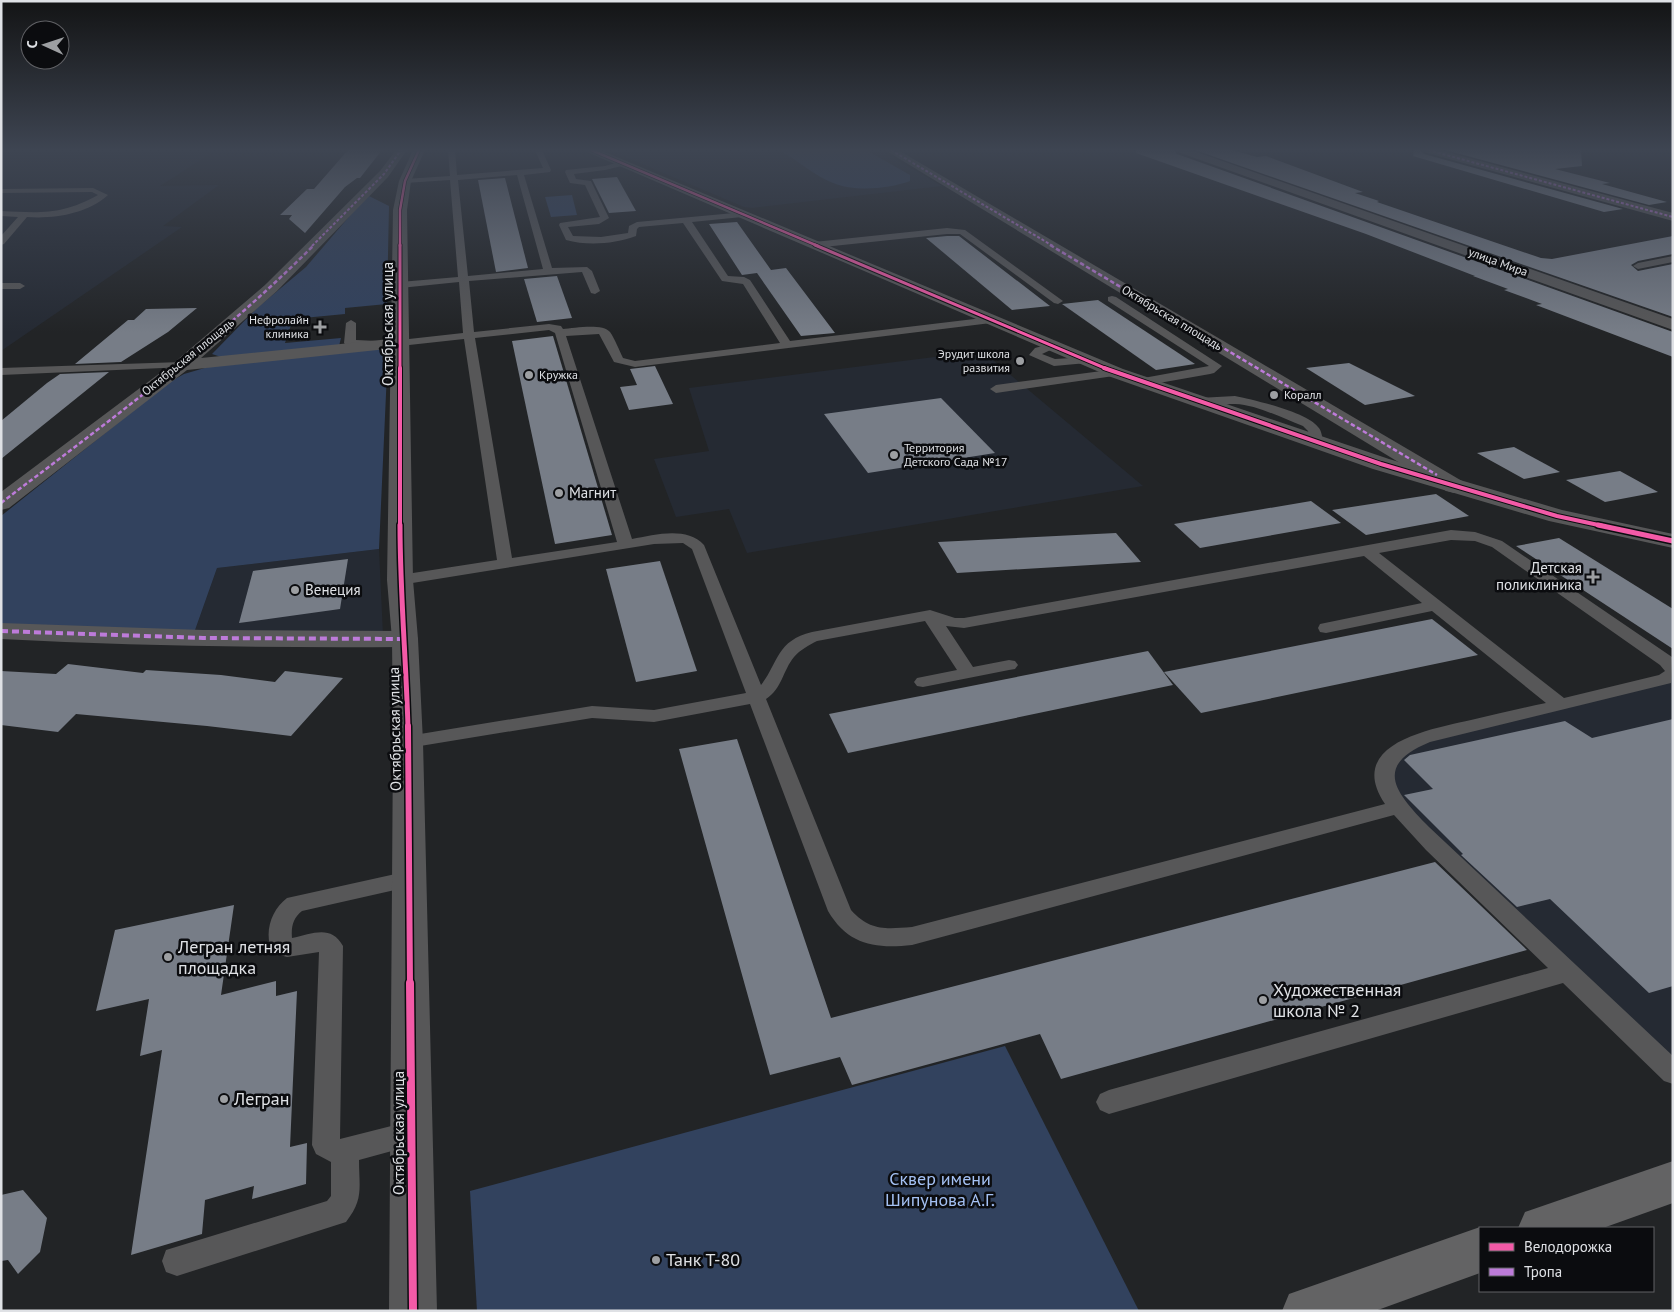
<svg xmlns="http://www.w3.org/2000/svg" width="1674" height="1312" font-family="'PT Sans',sans-serif">
<rect width="100%" height="100%" fill="#222426"/>
<g fill="#252a33">
<path d="M1 150H216L160 186 219 185 163 226 182 227 1 351Z"/>
<path d="M609 150H879L942 186 752 208 744 207Z"/>
<path d="M982 351 1143 486 747 553 729 509 676 517 654 459 709 451 689 388Z"/>
<path d="M379 549 383 635 194 633 217 568Z"/>
<path d="M1673 677V1073L1399 807 1388 760 1403 746Z"/>
</g>
<g fill="#32425e">
<path d="M785 150H866L910 175V181C888 189 855 192 833 183 817 177 798 161 783 152Z"/>
<path d="M572 195 577 215 551 217 545 197Z"/>
<path d="M369 196 389 206 387 304 345 308V314L293 319 285 343 341 338 339 346 221 357 212 354 257 308 306 267 366 197Z"/>
<path d="M377 349 388 350 379 549 217 568 194 633 1 626V516L168 383 184 374 208 367Z"/>
<path d="M1005 1046 1139 1311H477L470 1191Z"/>
</g>
<g fill="#777d87">
<path d="M348 150H382L360 178H357L345 187 305 233 289 219 292 215H280L307 189H314Z"/>
<path d="M1136 150H1174L1177 154 1673 332V357L1536 305 1542 304 1504 290 1508 289 1473 276H1475L1366 234 1136 153Z"/>
<path d="M1195 150H1232L1257 157 1266 156 1363 192 1355 193 1379 201 1377 202 1541 258 1552 259 1673 236V254L1638 261 1631 265 1638 271 1673 264V317Z"/>
<path d="M1414 150H1421L1424 154 1623 209 1604 212 1413 156Z"/>
<path d="M1445 150H1581L1582 166 1555 169 1610 183 1602 184 1667 202 1649 205Z"/>
<path d="M617 177 636 211 609 213 592 179Z"/>
<path d="M505 178 528 268 496 272 478 180Z"/>
<path d="M737 222 771 270 786 268 835 333 801 336 757 273 742 275 709 224Z"/>
<path d="M947 236H959L1050 306 1012 310 926 238Z"/>
<path d="M557 276 572 318 537 322 524 279Z"/>
<path d="M1098 300 1195 364 1156 370 1062 304Z"/>
<path d="M197 308 168 332 121 362 75 364 128 320H134L146 309Z"/>
<path d="M553 336 612 535 555 544 512 341Z"/>
<path d="M1349 363 1415 396 1365 405 1306 368Z"/>
<path d="M655 366 673 404 629 410 620 387 637 385 630 369Z"/>
<path d="M109 372 1 459V421L47 383 60 374Z"/>
<path d="M941 398 995 453 868 473 824 414Z"/>
<path d="M1514 447 1560 472 1524 479 1477 453Z"/>
<path d="M1620 471 1658 492 1605 502 1566 480Z"/>
<path d="M1436 494 1469 516 1366 535 1332 510Z"/>
<path d="M1311 501 1341 523 1200 548 1174 524Z"/>
<path d="M1116 533 1141 562 957 573 938 542Z"/>
<path d="M1559 538 1673 609V649L1516 546Z"/>
<path d="M348 559 340 609 239 623 253 571Z"/>
<path d="M660 561 697 671 636 682 606 569Z"/>
<path d="M1432 619 1478 655 1201 713 1164 672Z"/>
<path d="M1148 651 1173 685 848 753 829 714Z"/>
<path d="M68 664 143 673 146 670 221 675 275 682 285 671 343 678 291 736 207 726 76 714 58 732 1 725V671L56 674Z"/>
<path d="M1673 719V986L1649 993 1550 899 1517 907 1461 855 1463 854 1404 795 1433 789 1404 760 1410 755 1565 721 1592 738Z"/>
<path d="M737 739 831 1018 1435 862 1527 950 1061 1079 1040 1034 852 1085 840 1057 770 1075 679 749Z"/>
<path d="M234 905 221 995 276 981V996L297 991 290 1147 307 1143 306 1184 252 1199 254 1186 205 1200 202 1234 131 1255 162 1050 140 1056 149 999 96 1011 115 930Z"/>
<path d="M23 1190 47 1218 40 1252 18 1274 8 1260 1 1261V1195Z"/>
</g>
<g fill="none" stroke-linecap="round" stroke-linejoin="round">
<g fill="#575758" fill-rule="evenodd">
<path d="M448 150H455L457 175 543 168 535 150H542L551 170 550 172 524 175 552 268 587 267 592 271 600 291 595 294 591 293 582 272 469 281 474 332 549 324 561 326 563 329C574 328 603 323 610 332 615 339 619 350 623 358L635 361 780 343 743 284 722 281 683 223 639 227 637 229 636 236C614 244 588 246 566 240L559 225 560 223 600 217 585 185 570 183 565 172 566 170 605 166 623 161H626V165L605 170 574 174 576 179 591 181 609 218 599 224 568 227 573 236 601 237 628 233 629 226 637 222 745 212 746 214 742 217 692 222 728 276 744 277 750 280 790 341 991 317 996 320 991 323 635 367 614 362 599 334 566 336 632 539C655 535 686 526 704 545L761 685C779 662 776 641 812 632L930 610 955 618H964L1451 530 1475 532 1502 541 1672 657 1671 683 1430 742C1371 766 1397 794 1429 827L1673 1056V1084L1664 1081 1563 983 1109 1114 1100 1110 1096 1102 1100 1094 1109 1090 1548 968 1426 850 1394 815 912 945C875 949 848 945 828 911L750 704 654 722 592 718 408 748 401 746 398 742 401 738 408 736 592 706 654 710 746 693 692 549 683 543 654 544 400 585 394 583 392 580 394 577 400 575 497 560 464 339 400 346 394 343 400 340 463 333 459 282 400 288 395 285 400 282 458 277 450 180 405 183 401 181 405 179 450 176ZM517 175 543 269 468 276 458 180ZM549 330 555 333 617 542 512 558 475 338ZM1451 540 1475 541 1492 547 1660 665 1665 671 1659 675 1564 698 1379 553ZM1364 556 1422 603 1320 624 1318 628 1320 632 1326 633 1432 611 1546 703C1521 708 1496 714 1471 720 1432 729 1344 743 1385 804L912 927C885 929 870 931 851 910L766 699C782 689 783 670 794 657 800 650 809 645 817 641L925 621 957 670 917 678 914 682 917 686 923 687 1009 670 1015 669 1018 665 1015 661 1009 660 973 667 946 626 964 628Z"/>
<path d="M93 188 108 195C87 214 54 219 27 217L4 244 1 245V236L18 217 1 216V211C41 213 62 215 98 195L92 192 1 193V189Z"/>
<path d="M947 228 965 230 1063 301 1058 304 1054 303 960 234H947L814 248 809 245 814 242Z"/>
<path d="M1673 256V262L1638 269 1633 266 1638 263Z"/>
<path d="M1 283H20L25 286 20 289H1Z"/>
<path d="M1112 296 1116 297 1222 366 1214 373 1210 374 1142 386 1138 385 1136 382 1138 379 1209 366 1108 301V297Z"/>
<path d="M351 320 356 323V340L377 341 379 343 377 345H346L344 343 346 323Z"/>
<path d="M1053 343 1057 344 1059 346 1042 354 1055 359 1087 357 1093 360 1087 363 1054 366 1029 355 1035 348Z"/>
<path d="M182 362 186 363 188 365 186 367 1 375V368Z"/>
<path d="M1117 369 1121 371 1123 373 1121 375 996 393 990 389 996 385Z"/>
<path d="M1235 396C1254 400 1307 412 1318 427 1322 431 1322 437 1323 442L1316 446 1311 445 1308 431 1303 426C1281 418 1258 405 1235 404 1224 403 1201 411 1193 402L1199 398Z"/>
<path d="M409 871 417 873 420 879 417 885 302 911C293 918 291 927 292 938 312 934 331 924 343 946L340 1139 411 1121 421 1125 425 1134 421 1143 359 1160C359 1188 364 1199 346 1222L177 1276 166 1272 162 1261 166 1250 327 1201 331 1196V1162L316 1154 312 1145 319 952 287 957 273 953C263 934 271 910 287 898Z"/>
</g>
<g fill="#575758" fill-rule="evenodd">
<path d="M396 150H407L388 177 277 291 201 358 400 338 406 339 409 343 406 347 187 370 9 508 1 510V492L176 361 265 285 380 171Z"/>
<path d="M885 150H898L1462 481 1465 486 1462 491 1454 493 1446 491Z"/>
<path d="M1176 150H1191L1673 319V330L1178 152Z"/>
<path d="M1423 150H1439L1673 213V221L1424 152Z"/>
<path d="M1 623 203 630 405 631 415 633 418 639 415 645 405 647C270 648 136 646 1 639Z"/>
</g>
<g fill="#575758" fill-rule="evenodd">
<path d="M413 150H425L411 181 407 210 413 580 418 639 423 742 437 1311H389L393 742 392 639 387 580 393 210 399 181Z"/>
<path d="M585 150H600L1123 369 1389 459 1562 510 1673 534V548L1549 521 1373 469 1111 377 587 152Z"/>
</g>
<g fill="#636364" fill-rule="evenodd">
<path d="M1673 1161V1203L1603 1228H1518L1525 1212Z"/>
<path d="M1480 1227 1484 1228H1480V1273L1375 1311H1282L1289 1294Z"/>
</g>
<g stroke="#bd7bd9" stroke-width="2" stroke-dasharray="3 2" stroke-linecap="butt">
<path d="M891 150 1053 246"/>
<path d="M1428 150 1673 217"/>
<path d="M312 246 384 174 401 150"/>
</g>
<g stroke="#bd7bd9" stroke-width="2.5" stroke-dasharray="4.5 2.5" stroke-linecap="butt">
<path d="M1050 245 1437 475"/>
<path d="M1 503C109 421 218 341 314 245"/>
</g>
<path stroke="#bd7bd9" stroke-width="4" stroke-dasharray="7 4" stroke-linecap="butt" d="M1 631 203 638 405 639"/>
<defs>
<g id="cycleway-far5">
<path d="M591 150 818 246"/>
<path d="M400 246V210L405 181 419 150"/>
</g>
<g id="cycleway-far4">
<path d="M400 245V369"/>
<path d="M815 245 1107 369"/>
</g>
<g id="cycleway-far3">
<path d="M400 368V526"/>
<path d="M1104 368 1381 464 1557 516 1603 526"/>
</g>
<g id="cycleway-far2">
<path d="M400 525C400 592 406 659 408 727"/>
<path d="M1598 525 1673 541"/>
</g>
<path id="cycleway-far1" d="M408 726 410 984"/>
<path id="cycleway" d="M410 983 413 1311"/>
</defs>
<use href="#cycleway-far5" stroke="#0b0c0f" stroke-width="4"/>
<use href="#cycleway-far4" stroke="#0b0c0f" stroke-width="5"/>
<use href="#cycleway-far3" stroke="#0b0c0f" stroke-width="6"/>
<use href="#cycleway-far2" stroke="#0b0c0f" stroke-width="8"/>
<use href="#cycleway-far1" stroke="#0b0c0f" stroke-width="9"/>
<use href="#cycleway" stroke="#0b0c0f" stroke-width="11"/>
<use href="#cycleway-far5" stroke="#f35aa7" stroke-width="2.5"/>
<use href="#cycleway-far4" stroke="#f35aa7" stroke-width="3"/>
<use href="#cycleway-far3" stroke="#f35aa7" stroke-width="4"/>
<use href="#cycleway-far2" stroke="#f35aa7" stroke-width="5"/>
<use href="#cycleway-far1" stroke="#f35aa7" stroke-width="6"/>
<use href="#cycleway" stroke="#f35aa7" stroke-width="8"/>
</g>
<linearGradient id="sky" x2="0" y2="1"><stop stop-color="#131415"/><stop offset="0.45" stop-color="#3e4552"/><stop offset="1" stop-color="#3e4552" stop-opacity="0"/></linearGradient>
<rect width="1674" height="333" fill="url(#sky)"/>
<g fill="#9d9fa2" stroke="#0b0c0f" stroke-width="2">
<path d="M317.5 319.5h5v5h5v5h-5v5h-5v-5h-5v-5h5z"/>
<circle cx="1020" cy="361" r="5"/>
<circle cx="529" cy="375" r="5"/>
<circle cx="1274" cy="395" r="5"/>
<circle cx="894" cy="455" r="5"/>
<circle cx="559" cy="493" r="5"/>
<path d="M1590.5 569.5h5v5h5v5h-5v5h-5v-5h-5v-5h5z"/>
<circle cx="295" cy="590" r="5"/>
<circle cx="168" cy="957" r="5"/>
<circle cx="1263" cy="1000" r="5"/>
<circle cx="224" cy="1099" r="5"/>
<circle cx="656" cy="1260" r="5"/>
</g>
<g text-anchor="middle" stroke-width="5" stroke-linejoin="round" paint-order="stroke">
<g font-size="12" fill="#dfe1e5" stroke="#0b0c0f">
<text transform="translate(1498 262) rotate(20)" y="4">улица Мира</text>
<text transform="translate(1172 318) rotate(31)" y="4">Октябрьская площадь</text>
<text transform="translate(188 357) rotate(-39)" y="4">Октябрьская площадь</text>
</g>
<g font-size="12" fill="#dfe1e5" stroke="#0b0c0f" text-anchor="start">
<text x="309" y="324" text-anchor="end">Нефролайн<tspan x="309" dy="14">клиника</tspan></text>
<text x="1010" y="358" text-anchor="end">Эрудит школа<tspan x="1010" dy="14">развития</tspan></text>
<text x="539" y="379">Кружка</text>
<text x="1284" y="399">Коралл</text>
<text x="904" y="452">Территория<tspan x="904" dy="14">Детского Сада №17</tspan></text>
</g>
<g font-size="15" fill="#dfe1e5" stroke="#0b0c0f">
<text transform="translate(388 324) rotate(-90)" y="5">Октябрьская улица</text>
<text transform="translate(395 729) rotate(-91)" y="5">Октябрьская улица</text>
<text transform="translate(399 1133) rotate(-90)" y="5">Октябрьская улица</text>
</g>
<g font-size="15" fill="#dfe1e5" stroke="#0b0c0f" text-anchor="start">
<text x="569" y="498">Магнит</text>
<text x="1582" y="573" text-anchor="end">Детская<tspan x="1582" dy="17">поликлиника</tspan></text>
<text x="305" y="595">Венеция</text>
</g>
<g font-size="18" fill="#dfe1e5" stroke="#0b0c0f" text-anchor="start">
<text x="178" y="953">Легран летняя<tspan x="178" dy="21">площадка</tspan></text>
<text x="1273" y="996">Художественная<tspan x="1273" dy="21">школа № 2</tspan></text>
<text x="234" y="1105">Легран</text>
<text x="666" y="1266">Танк Т-80</text>
</g>
<g font-size="18" fill="#a4c1f4" stroke="#0b0c0f">
<text x="940" y="1185">Сквер имени<tspan x="940" dy="21">Шипунова А.Г.</tspan></text>
</g>
</g>
<rect width="1674" height="1312" fill="none" stroke="#dfe1e5" stroke-width="5"/>
<rect x="1479" y="1227" width="175" height="65" fill="#0b0c0f" stroke="#606165"/>
<rect x="1489" y="1243" width="25" height="8" fill="#f35aa7" stroke="#606165"/>
<text x="1524" y="1252" font-size="15" fill="#dfe1e5">Велодорожка</text>
<rect x="1489" y="1268" width="25" height="8" fill="#bd7bd9" stroke="#606165"/>
<text x="1524" y="1277" font-size="15" fill="#dfe1e5">Тропа</text>
<g transform="translate(45 45) rotate(273)"><circle r="24" fill="#0b0c0f" stroke="#606165"/>
<path d="M0-4L9 19L0 12L-9 19Z" fill="#9d9fa2"/>
<text y="-8" font-size="14" font-weight="bold" text-anchor="middle" fill="#dfe1e5">С</text>
</g>
</svg>
